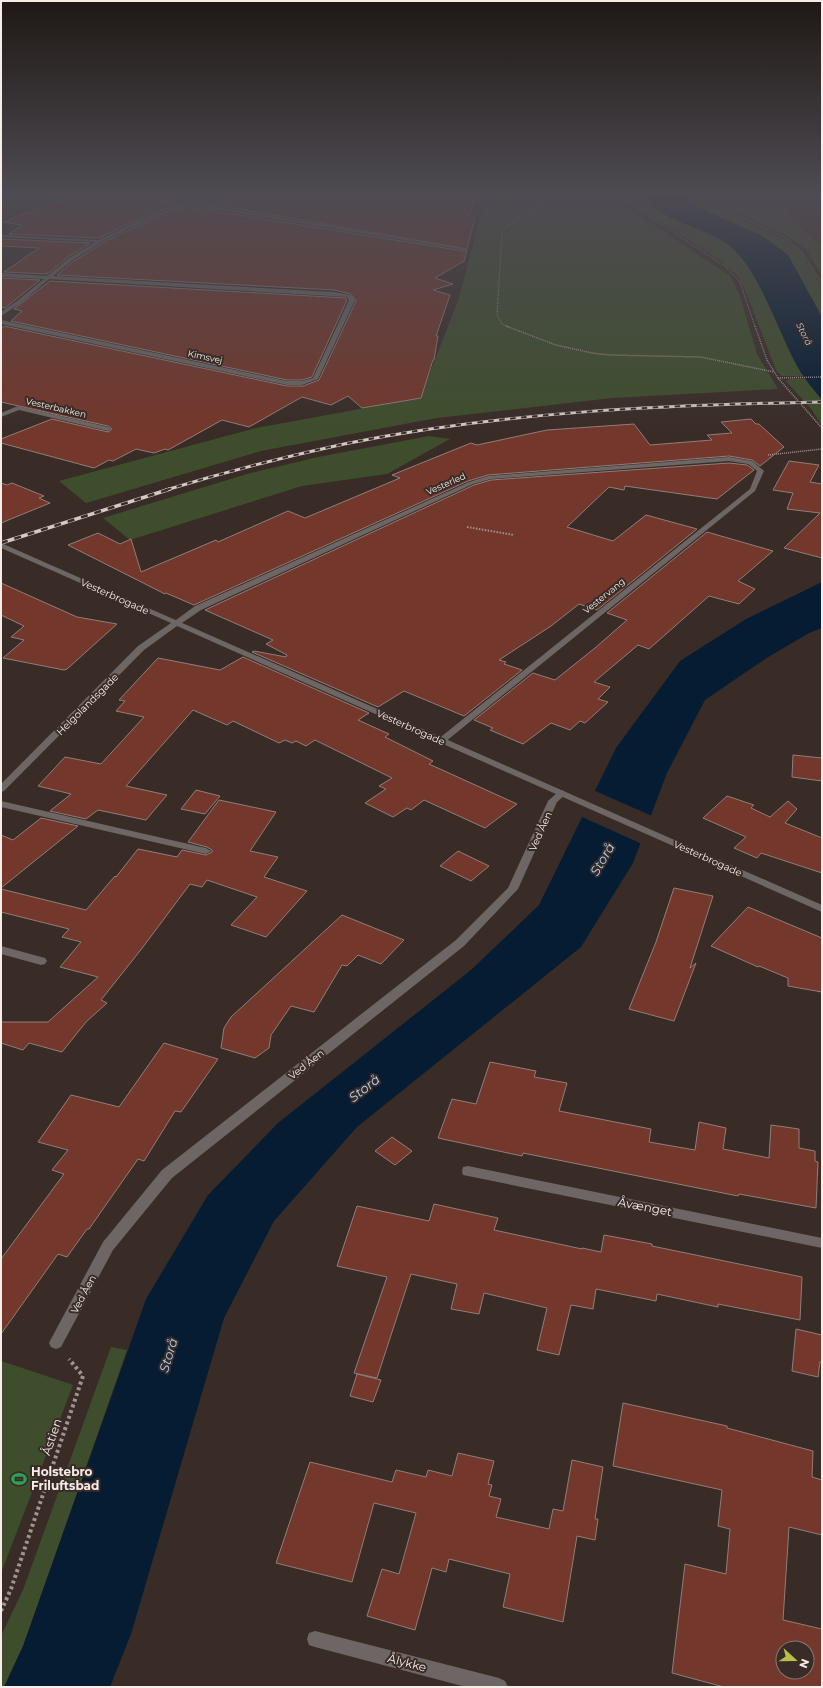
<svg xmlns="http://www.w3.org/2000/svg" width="823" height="1688" font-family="Montserrat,sans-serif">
<rect width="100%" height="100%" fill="#392c27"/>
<path fill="#47332c" d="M790 196H822V246L787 215Z"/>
<g fill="#3e4e2c">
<path d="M486 196H618L624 205 730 276 740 296 757 354 778 389 612 398 437 418 261 451 86 503 59 481 256 428 420 398 459 298Z"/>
<path d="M626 196H645C660 221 703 227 726 243 764 269 777 339 804 376H781L776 370 745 290 738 276 718 259 629 201Z"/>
<path d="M688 196H704V199L708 203 785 240 802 253 822 287V317L788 255 762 236 697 207Z"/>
<path d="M713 196H790L787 215 822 246V275L805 248 783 234 719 204Z"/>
<path d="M790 379H807L822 400V426L812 410 786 381Z"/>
<path d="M429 436 450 439 387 474 302 486 130 540 103 518 247 474 318 457Z"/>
<path d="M111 1347 127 1350 23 1647 4 1687H1V1636L23 1590Z"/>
<path d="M1 1361 73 1385 1 1573Z"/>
</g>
<g fill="#051c33">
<path d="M645 196H688L697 207 762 236 788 255 822 317V400C815 391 806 381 800 371 779 335 759 266 726 243 703 227 660 221 645 196Z"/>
<path d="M822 582V628L809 633 765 659 705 700 667 773 633 863 581 947 357 1127 274 1221 224 1318 131 1634 110 1687H4L23 1646 146 1299 208 1195 278 1123 471 970 539 905 616 748 680 661 746 619Z"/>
</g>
<path fill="#392c27" d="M593 790 652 816 642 844 580 816Z"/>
<g fill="#74372b" stroke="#8f7e7a" fill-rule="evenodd">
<path d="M72 196H142L143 197 178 204 134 221 99 238 9 234 22 225 3 222Z"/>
<path d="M158 196H201L188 200Z"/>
<path d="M210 196H475L469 217 475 218 467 249 198 202Z"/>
<path d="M188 207 464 251 467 250 464 261 435 278 453 284 433 290 450 295 436 336H438L434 360H433L421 398 362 408 348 396 331 405 302 397 249 427 222 420 168 450 165 449 154 453 136 449 113 461 109 460 94 468 1 443V439L52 419 108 432 112 429 108 426 1 402V329L4 326 287 386H303L319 380 356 301 351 294 334 290 57 275 74 261 106 241 139 225Z"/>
<path d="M3 239 90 243 68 257 47 274 4 272 39 248 1 246V240Z"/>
<path d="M1 278 40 280 5 308 1 307Z"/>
<path d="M50 281 346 298 347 300 312 377 302 380H287L11 321 22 311 14 309Z"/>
<path d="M751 419 756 424H759L784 447 760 466 752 460 729 456 488 475 468 481 194 605 166 593 165 594 68 545 98 533 120 544 131 539 141 572 216 540 218 542 288 511 305 518 400 478 392 475 471 443 477 445 547 430 634 424 650 445 712 440 707 435 732 433 721 422Z"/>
<path d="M789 461 819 465 810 482 822 484V558L784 548 820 513 787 509 793 493 773 490Z"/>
<path d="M729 463 747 465 754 470 717 499 625 486 624 490 609 487 567 527 613 541 646 515 697 529 597 610 579 604 551 626 499 660 506 662 504 664 522 670 464 716 404 691 378 707 252 652 254 651 286 657 287 655 266 644 273 640 205 610 474 485 491 480Z"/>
<path d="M1 483 7 485 12 483 44 496 39 498 50 503 1 523Z"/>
<path d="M707 532 773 551 738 581 755 589 739 604 709 596 649 649 638 645 594 682 610 687 598 699 608 702 585 723 580 721 570 730 551 723 523 744 490 730 493 728 474 720 533 673 555 680 595 648 627 620 607 613Z"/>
<path d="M1 583 77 617 117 624 67 669 64 670 3 658 24 640 11 637 24 626 1 615Z"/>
<path d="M243 657 369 713 358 720 389 734 385 737 433 761 429 764 517 804 485 828 424 800 411 810 407 808 393 817 365 803 386 789 379 786 392 778 315 740 306 746 296 741 292 743 285 740 279 743 233 721 227 725 193 710 126 786 167 795 146 820 98 810 86 819 50 811 71 794 38 786 65 757 101 764 144 717 116 711 125 701 119 700 158 658 220 670Z"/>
<path d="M793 755 822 758V781L792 777Z"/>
<path d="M196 790 220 796 205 814 181 809Z"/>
<path d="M727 796 754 805 751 808 770 817 788 801 797 809 785 823 822 838V873L761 853 757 858 734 848 746 837 703 818Z"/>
<path d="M219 800 276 812 250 851 278 857 264 877 307 891 266 937 231 925 257 897 207 880 202 887 190 884 143 947 101 1000 107 1003 86 1022 62 1052 29 1043 23 1050 1 1043V1022H48L98 977 60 967 81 942 62 937 69 929 1 912V889L86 910 115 876 116 877 138 849 177 857 182 850 206 855 212 852V850L207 847 188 842Z"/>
<path d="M41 818 78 826 1 888V835L13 840Z"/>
<path d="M458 851 489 866 471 881 440 866Z"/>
<path d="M674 888 713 896 690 968 696 963 674 1021 629 1009 656 942Z"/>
<path d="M748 907 822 938V992L788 986V978L759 966 758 967 711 946Z"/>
<path d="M342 915 404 940 381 964 358 955 347 966 342 965 314 1012 291 1006 271 1035 269 1048 255 1058 221 1048 224 1028 231 1017Z"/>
<path d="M164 1043 218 1059 181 1112 175 1111 144 1161 138 1159 89 1229H87L67 1257 58 1254 1 1334V1259L64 1174 52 1170 68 1150 38 1142 71 1095 119 1107Z"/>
<path d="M490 1062 536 1071 534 1077 567 1083 559 1111 651 1129 649 1142 695 1150 699 1122 726 1128 723 1149 769 1158 771 1125 799 1129V1148L815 1151V1161L818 1162 816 1208 739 1194 738 1196 523 1153 522 1156 438 1138 452 1099 476 1104Z"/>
<path d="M392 1137 412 1151 395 1165 375 1151Z"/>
<path d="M434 1204 498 1218 494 1230 582 1249V1248L601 1252 604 1235 652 1244V1246L802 1277 800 1320 718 1304V1307L657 1294 656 1301 596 1289 593 1309 571 1305 559 1355 537 1350 547 1308 484 1293 479 1314 451 1309 457 1284 411 1274 377 1378 354 1373 387 1277 337 1266 357 1206 429 1221Z"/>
<path d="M796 1329 822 1335V1362H820L818 1377 792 1371Z"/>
<path d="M357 1374 381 1380 373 1402 350 1396Z"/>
<path d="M623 1403 727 1426V1428L813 1451 812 1477 822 1480V1535L789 1527 783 1620 822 1629V1687H724L672 1673 685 1564 726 1574 730 1529 718 1526 722 1490 613 1466ZM783 1648H807V1672H783Z"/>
<path d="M458 1453 494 1461 488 1484 492 1485 489 1496 501 1499 496 1517 549 1529 553 1509 563 1511 572 1460 603 1467 595 1519H598L595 1540 577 1536 563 1622 503 1607 510 1574 449 1559 446 1572 432 1568 415 1630 367 1616 382 1569 399 1574 416 1513 374 1503 352 1582 276 1563 310 1462 392 1482 396 1470 426 1477 428 1470 452 1476Z"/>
</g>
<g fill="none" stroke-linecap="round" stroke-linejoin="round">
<g stroke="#9f9490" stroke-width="1" stroke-dasharray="1 1" stroke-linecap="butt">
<path d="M624 196 623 199 726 267 740 282 755 327"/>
<path d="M706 196 707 201 784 237 803 253 822 284"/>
<path d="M508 327 502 324 497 315 502 233 507 226 541 206"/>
</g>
<g stroke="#9f9490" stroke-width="1.5" stroke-dasharray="1 1" stroke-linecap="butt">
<path d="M506 326 556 345 592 353 610 355 701 357 774 372"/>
<path d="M755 326 767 360 778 378 822 428"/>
<path d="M778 378 822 377"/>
<path d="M768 455 822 449"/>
</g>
<path stroke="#9f9490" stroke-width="2" stroke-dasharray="1.5 1.5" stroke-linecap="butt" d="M467 527 514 535"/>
<path stroke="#9f9490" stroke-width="4" stroke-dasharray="3 3" stroke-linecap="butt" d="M1 1611 11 1589 83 1376 69 1359"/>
<g fill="#6d6664" fill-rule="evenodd">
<path d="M143 196C158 195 174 203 188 202 195 201 201 196 209 196L193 203 466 249 464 250 188 205 138 224 105 240 73 260 53 276 334 292 351 295 355 300 318 379 302 385H287L1 324V320L287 381H302L313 378 349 300 347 297 49 279 21 303 1 316V312L17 301 44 279 1 277V273L47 276 69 258 95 242 1 237V235L99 240 135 222 183 204Z"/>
<path d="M18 406 108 427 111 429 108 431 19 410 1 417V413Z"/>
<path d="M729 457 752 461 763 470 764 471 755 491 445 742 442 743 437 740 750 489 757 471 748 464 729 461 491 479 473 484 201 610 179 625H173L172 623 195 606 469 482 488 476Z"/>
<path d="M562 790 567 793 557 802 518 889 464 946 172 1178 113 1250 61 1347 56 1349 51 1347 49 1343 51 1339 103 1242 162 1170 456 940 508 888 548 801 559 791Z"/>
<path d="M1 801 206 848 211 851 206 854 1 807Z"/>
<path d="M1 946 45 958 47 961 45 964 41 965 1 954Z"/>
<path d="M468 1166 822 1238V1248L468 1176 463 1175 462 1171 463 1167Z"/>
<path d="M315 1631 499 1678 505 1681 508 1687H466L315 1647 309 1645 307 1639 309 1633Z"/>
</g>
<path fill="#6d6664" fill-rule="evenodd" d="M1 543 822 905V912L177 626 144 650 4 791 1 792V784L138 646 171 623 1 548Z"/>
<defs>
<path id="rail-far1" d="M166 490C225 472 284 457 344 444 501 412 662 405 822 402"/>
<path id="rail" d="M1 543 170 489"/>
</defs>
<use href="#rail-far1" stroke="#d3c9c5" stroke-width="3"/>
<use href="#rail" stroke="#d3c9c5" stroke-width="3.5"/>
<use href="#rail-far1" stroke="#392c27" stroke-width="2" stroke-dasharray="5.5" stroke-linecap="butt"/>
<use href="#rail" stroke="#392c27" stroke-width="2.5" stroke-dasharray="7" stroke-linecap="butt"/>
</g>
<linearGradient id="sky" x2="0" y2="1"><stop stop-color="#1f1815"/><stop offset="0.45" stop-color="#4e4b52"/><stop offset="1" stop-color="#4e4b52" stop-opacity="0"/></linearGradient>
<rect width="823" height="432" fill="url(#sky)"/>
<defs>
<symbol id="stadium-bare" viewBox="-9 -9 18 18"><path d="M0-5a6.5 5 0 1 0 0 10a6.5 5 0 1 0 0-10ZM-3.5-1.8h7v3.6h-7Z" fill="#2e9e5b" stroke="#392c27" stroke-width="2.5" paint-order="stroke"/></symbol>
</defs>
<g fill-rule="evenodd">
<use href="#stadium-bare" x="8" y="1468" width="22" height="22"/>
</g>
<g text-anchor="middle" stroke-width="4" stroke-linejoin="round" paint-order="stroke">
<g font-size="9" font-style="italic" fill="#aed5fe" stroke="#392c27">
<text transform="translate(804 334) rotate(64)" y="3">Storå</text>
</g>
<g font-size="9" fill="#f6ede9" stroke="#392c27">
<text transform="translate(205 357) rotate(12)" y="3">Kimsvej</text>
<text transform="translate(56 408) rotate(13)" y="3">Vesterbakken</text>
<text transform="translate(446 484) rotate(-24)" y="3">Vesterled</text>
<text transform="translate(604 596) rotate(-39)" y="3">Vestervang</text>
</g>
<g font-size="10" fill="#f6ede9" stroke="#392c27">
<text transform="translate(115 596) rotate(24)" y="4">Vesterbrogade</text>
<text transform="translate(87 704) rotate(-45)" y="4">Helgolandsgade</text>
<text transform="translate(411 727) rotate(24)" y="4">Vesterbrogade</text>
<text transform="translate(540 831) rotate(-66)" y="4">Ved Åen</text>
<text transform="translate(708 858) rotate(24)" y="4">Vesterbrogade</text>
<text transform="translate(306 1064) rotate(-38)" y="4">Ved Åen</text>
<text transform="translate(83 1294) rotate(-62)" y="4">Ved Åen</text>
</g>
<g font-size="12" fill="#f6ede9" stroke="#392c27">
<text transform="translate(645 1207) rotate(11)" y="4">Åvænget</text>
<text transform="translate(52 1437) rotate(-71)" y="4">Åstien</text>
<text transform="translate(407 1663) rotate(15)" y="4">Ålykke</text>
</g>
<g font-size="12" font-weight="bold" fill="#f6ede9" stroke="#392c27" text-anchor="start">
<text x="31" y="1476">Holstebro<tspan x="31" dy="14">Friluftsbad</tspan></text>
</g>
<g font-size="13" font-style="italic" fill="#aed5fe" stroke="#392c27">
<text transform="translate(602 859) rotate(-60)" y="5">Storå</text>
<text transform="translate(364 1088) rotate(-38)" y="5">Storå</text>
<text transform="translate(168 1355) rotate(-73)" y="5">Storå</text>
</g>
</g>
<rect width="823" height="1688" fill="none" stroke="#f6ede9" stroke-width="4"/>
<g transform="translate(795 1660) rotate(111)"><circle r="19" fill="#392c27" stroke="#857975"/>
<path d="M0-3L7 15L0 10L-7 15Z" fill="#b9c046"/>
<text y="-6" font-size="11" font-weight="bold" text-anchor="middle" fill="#f6ede9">N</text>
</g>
</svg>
